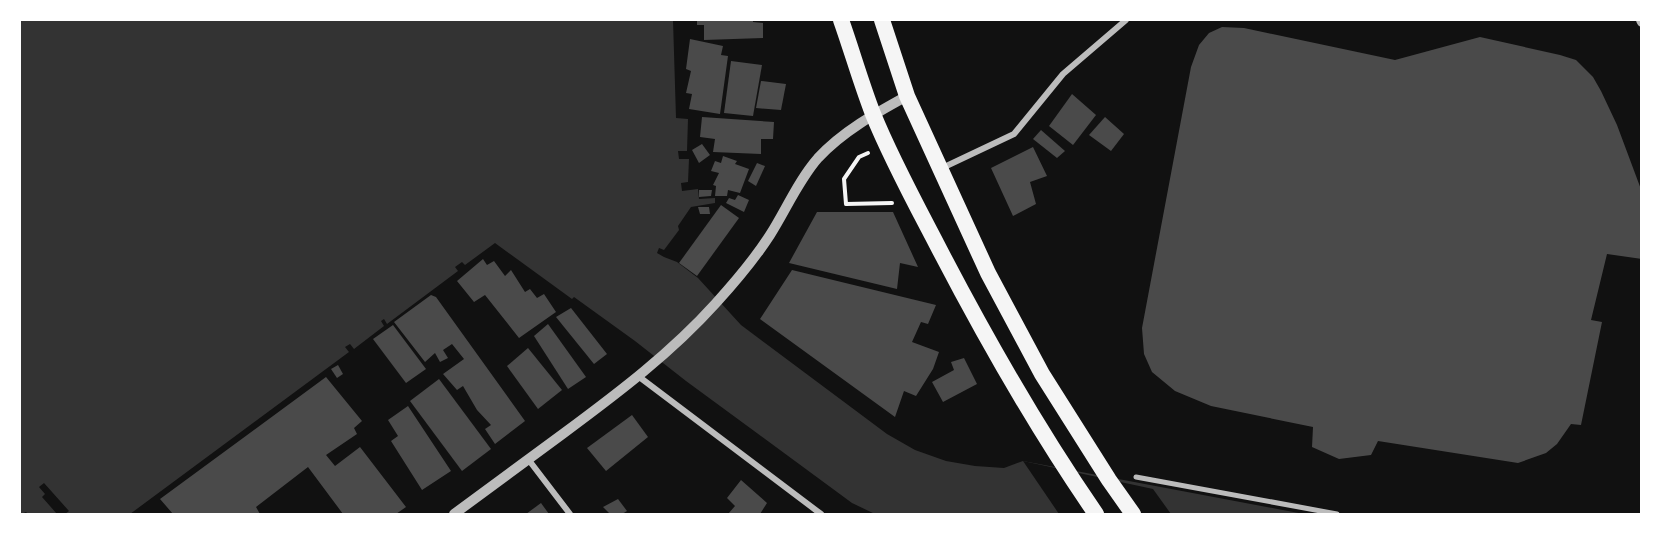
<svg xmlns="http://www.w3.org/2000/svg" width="1661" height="534" font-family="Bitter,serif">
<rect width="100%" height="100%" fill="#111"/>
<path fill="#333" d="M20 20H673L676 118 688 119 687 151H678L679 159H689L688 182 681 183 682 191 698 189 699 199 715 198V203L691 207 678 226 679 230 664 250 659 248 657 253 664 257 677 262 698 278 741 325 887 434 915 450 946 461 975 466 1004 468 1023 461 1304 514H875L852 503 686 381 635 341 574 297 572 299 495 243 465 265 462 262 455 267 458 271 387 324 384 319 381 321 384 326 354 349 350 344 345 347 349 352 130 514H65L69 511 44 483 39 487 45 494 42 497 57 514H28L26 512 21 514 20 513Z"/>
<path fill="#111" d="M1023 461 1153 489 1171 514H1059Z"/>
<g fill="#4a4a4a">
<path d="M697 20H753V22L763 23V38L704 40V25H697Z"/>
<path d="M1222 27 1244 28 1395 60 1480 37 1560 55 1576 60 1593 77 1601 91 1617 125 1642 192V259L1607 254 1591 320 1602 322 1581 425 1571 424 1557 444 1546 453 1518 463 1378 441 1371 455 1339 459 1312 447 1313 427 1211 406 1175 391 1152 372 1144 354 1142 328 1191 67 1199 45 1209 33Z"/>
<path d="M690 39 723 46 721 55 728 56 720 114 689 109 692 94 686 93 691 71 686 69Z"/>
<path d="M731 61 762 65 753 116 724 113Z"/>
<path d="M761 81 786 84 781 110 756 108Z"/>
<path d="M1072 94 1096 115 1073 145 1049 126Z"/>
<path d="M702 117 774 122 773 139H761V154L713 152 715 139 700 137Z"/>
<path d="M1105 117 1124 134 1111 151 1089 135Z"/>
<path d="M1041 130 1065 151 1057 158 1033 139Z"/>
<path d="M702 144 710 155 699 163 692 150Z"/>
<path d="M1033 147 1047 176 1030 182 1036 204 1013 216 991 168Z"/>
<path d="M723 156 737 161 735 164 749 169 740 193 728 190 727 196H715L716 186 713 185 719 173 711 171 715 161 721 163Z"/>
<path d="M757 163 765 166 756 186 748 181Z"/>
<path d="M699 190H712L711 196 699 197Z"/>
<path d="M738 195 749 200 744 212 726 203 729 198 735 200Z"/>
<path d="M721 205 739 218 697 276 679 263Z"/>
<path d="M698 207H709L710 214H700Z"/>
<path d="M817 212H893L918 267 900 263 897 289 789 263Z"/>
<path d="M483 259 487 265 494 261 505 276 511 270 525 292 530 289 537 298 544 294 556 312 519 338 485 295 474 302 457 281Z"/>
<path d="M792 270 936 305 928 324 921 322 912 342 939 352 933 369 916 396 904 391 895 417 760 319Z"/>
<path d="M431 295 436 297 525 421 495 444 485 429 491 425 477 410 463 386 457 390 443 374 464 359 452 344 443 350 448 358 440 362 435 353 425 362 394 322Z"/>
<path d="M571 308 607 354 594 364 556 317Z"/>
<path d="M548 324 586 377 568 389 534 336Z"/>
<path d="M393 325 426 369 406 383 373 339Z"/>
<path d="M528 348 562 390 538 409 507 366Z"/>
<path d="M964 358 977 384 943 402 932 382 954 370 951 362Z"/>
<path d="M338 365 343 374 337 378 331 369Z"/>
<path d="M326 377 362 421 354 428 357 434 326 455 335 466 360 447 406 507 396 514H343L308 467 256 507 260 514H173L160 499Z"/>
<path d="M439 379 491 449 462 471 410 401Z"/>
<path d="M408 406 451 471 422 490 391 441 398 436 388 420Z"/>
<path d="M632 415 648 437 606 471 587 448Z"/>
<path d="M741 480 767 503 760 514H728L735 506 727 498Z"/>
<path d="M618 499 627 511 622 514H610L603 507Z"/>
<path d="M541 503 549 514H526Z"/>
</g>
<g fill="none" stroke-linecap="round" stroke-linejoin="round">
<path stroke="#f5f5f5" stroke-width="4" d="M868 153 859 157 844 179 846 204 892 203"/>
<path stroke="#bcbcbc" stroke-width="5" d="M1136 477 1337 514"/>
<g stroke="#bcbcbc" stroke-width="6">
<path d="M940 169 1014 134 1063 74 1126 20"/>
<path d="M638 376 821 514"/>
<path d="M528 459 570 514"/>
</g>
<g stroke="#bcbcbc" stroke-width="10">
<path d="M1641 20 1642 22"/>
<path d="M454 514C491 487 527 460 564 433 618 393 671 353 716 303 735 282 754 260 770 235 786 210 798 181 818 158 843 131 876 113 907 96"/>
</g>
<g stroke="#f5f5f5" stroke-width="16">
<path d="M841 20C852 51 861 83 873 114 890 156 912 197 933 237 982 332 1035 426 1096 514"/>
<path d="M882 20 907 96 988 273 1042 374 1109 480 1133 514"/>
</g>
</g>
<rect width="1661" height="534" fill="none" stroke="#ffffff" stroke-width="42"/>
</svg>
